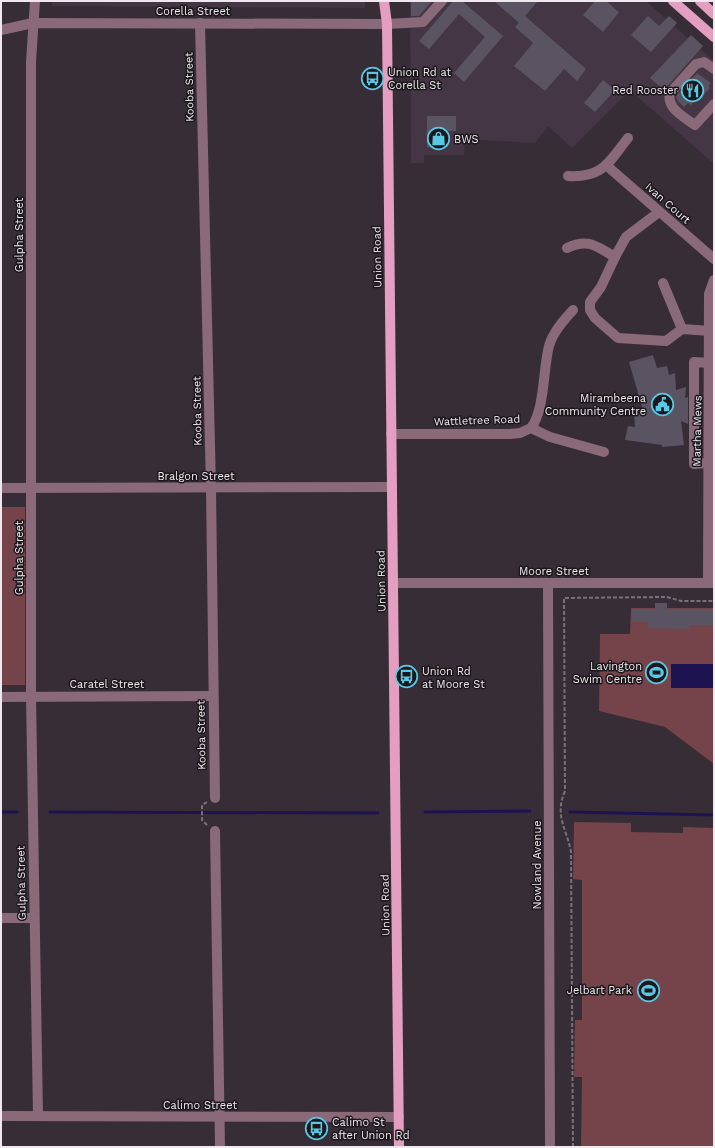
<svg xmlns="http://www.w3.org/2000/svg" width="715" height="1148" font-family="'Work Sans',sans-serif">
<rect width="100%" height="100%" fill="#372d37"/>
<g fill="#443644">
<path d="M52 1H365V8L52 6Z"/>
<path d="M410 1H646L714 61V164L630 90 572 148 548 126 535 143 465 139 464 155H424V163H411Z"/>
</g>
<g fill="#75434a">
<rect x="1" y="507" width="24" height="178"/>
<path d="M631 608H714V764L665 727 599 711 600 634H630Z"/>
<path d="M574 822 631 823V832L683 833V827L714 828V1147H581L582 1077H574L575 1020H582V880L573 879Z"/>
</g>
<rect fill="#1d1351" x="671" y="664" width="43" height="24"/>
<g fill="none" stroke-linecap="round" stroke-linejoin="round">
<g stroke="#1d1351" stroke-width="3">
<path d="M1 812H17"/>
<path d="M50 812 378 813"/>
<path d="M425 812 530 811"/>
<path d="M570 812 714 815"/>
</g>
</g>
<g fill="#5a5462">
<path d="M411 1H432L419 16H411Z"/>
<path d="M453 1H462L503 36 464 82 454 73 485 37 459 14 429 49 419 41Z"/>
<path d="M494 1H538L525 16 586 69 577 81 564 69 545 91 514 66 533 43 515 27 519 23Z"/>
<path d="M595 1H606L619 12 603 32 583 15Z"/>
<path d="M648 16 659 26 669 16 677 23 651 52 631 35Z"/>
<path d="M691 35 703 46 664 90 650 78Z"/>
<path d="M697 73 711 83 708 86 710 88 698 101 696 99 691 105 688 103 684 107 677 100 676 96Z"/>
<path d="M603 80 615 90 595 112 584 103Z"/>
<path d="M427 116H456V131H448V147H427Z"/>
<path d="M653 355 657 368 667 366 669 375 675 373 676 390 686 387 685 398 688 397V424L681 421 684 445 662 447V445L625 440 628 426 635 427 634 412 643 410 629 362Z"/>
<path d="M655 603H667V609H714V625H689V629L648 628V622H632V609H655Z"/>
</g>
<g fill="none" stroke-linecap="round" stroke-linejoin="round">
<g stroke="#797179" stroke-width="2" stroke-dasharray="4 2" stroke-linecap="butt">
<path d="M207 802 202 805V820L207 825"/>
<path d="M573 1147 571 852C567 829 554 816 565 791L564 598 667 597 681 601H714"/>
</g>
<g stroke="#8a6979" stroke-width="10">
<path d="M35 1 31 62V696L38 1116"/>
<path d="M200 23 211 488 215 798"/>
<path d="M1 30 33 23 387 24 423 22 442 1"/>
<path d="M714 69 704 62 696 64 670 93C666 108 684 117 695 125L714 104"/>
<path d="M606 165 714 259"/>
<path d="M568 176C603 178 608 163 628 138"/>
<path d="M659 212 626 237 615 257 601 287 590 302V310L595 318 618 338 666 341 682 329 710 331"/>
<path d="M567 248C588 238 596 246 615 257"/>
<path d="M663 283 682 329"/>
<path d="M531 428 550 437 604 452"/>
<path d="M391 434H510L520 433 531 428C545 410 543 368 549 346 553 332 564 320 573 310"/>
<path d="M708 463 694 464V362L710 363"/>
<path d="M1 488 392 487"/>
<path d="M394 583H714"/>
<path d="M708 583 709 294 714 280"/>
<path d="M548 584 550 1147"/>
<path d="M1 697 213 696"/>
<path d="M215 831 220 1147"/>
<path d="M1 918H34"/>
<path d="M1 1116 399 1117"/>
</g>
<g stroke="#e49fc0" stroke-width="10">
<path d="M384 1 387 24 399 1147"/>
<path d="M673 1 714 37"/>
<path d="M700 1 714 14"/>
</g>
</g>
<defs>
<symbol id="bus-ring" viewBox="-11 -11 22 22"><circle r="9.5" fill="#1b171b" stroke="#59c8e4" stroke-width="1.5"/><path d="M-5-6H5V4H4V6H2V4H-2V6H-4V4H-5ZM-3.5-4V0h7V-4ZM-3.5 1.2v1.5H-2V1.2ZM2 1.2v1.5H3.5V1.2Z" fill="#59c8e4"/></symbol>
<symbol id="restaurant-ring" viewBox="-11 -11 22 22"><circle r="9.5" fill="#1b171b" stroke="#59c8e4" stroke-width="1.5"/><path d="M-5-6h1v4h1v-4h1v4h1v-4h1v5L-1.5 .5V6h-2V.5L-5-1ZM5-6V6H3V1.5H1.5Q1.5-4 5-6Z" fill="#59c8e4"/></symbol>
<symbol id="shop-ring" viewBox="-11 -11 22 22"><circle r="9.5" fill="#1b171b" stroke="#59c8e4" stroke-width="1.5"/><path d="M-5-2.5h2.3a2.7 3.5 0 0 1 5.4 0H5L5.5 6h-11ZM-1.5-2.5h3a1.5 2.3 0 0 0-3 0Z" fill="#59c8e4"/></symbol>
<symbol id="civic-ring" viewBox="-11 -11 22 22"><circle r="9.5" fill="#1b171b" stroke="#59c8e4" stroke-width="1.5"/><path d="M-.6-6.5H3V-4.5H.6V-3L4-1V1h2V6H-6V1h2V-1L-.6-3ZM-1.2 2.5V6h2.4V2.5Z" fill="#59c8e4"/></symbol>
<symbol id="stadium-ring" viewBox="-11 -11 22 22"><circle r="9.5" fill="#1b171b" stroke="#59c8e4" stroke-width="1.5"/><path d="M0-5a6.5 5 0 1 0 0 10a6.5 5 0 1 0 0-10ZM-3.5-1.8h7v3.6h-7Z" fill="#59c8e4"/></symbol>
</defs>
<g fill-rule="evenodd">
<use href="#bus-ring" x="360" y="66" width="25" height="25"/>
<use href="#restaurant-ring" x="680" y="78" width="25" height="25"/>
<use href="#shop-ring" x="426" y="126" width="25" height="25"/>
<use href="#civic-ring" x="650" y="392" width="25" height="25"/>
<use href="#stadium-ring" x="644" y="660" width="25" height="25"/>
<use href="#bus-ring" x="394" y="664" width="25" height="25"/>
<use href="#stadium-ring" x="636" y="978" width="25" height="25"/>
<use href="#bus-ring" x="304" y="1116" width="25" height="25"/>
</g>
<g text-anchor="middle" stroke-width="3" stroke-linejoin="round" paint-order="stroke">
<g font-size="11" fill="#efe9ef" stroke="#1b171b">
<text x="193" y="15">Corella Street</text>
<text transform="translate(189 87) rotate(-91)" y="4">Kooba Street</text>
<text transform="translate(668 203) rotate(41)" y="4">Ivan Court</text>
<text transform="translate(19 235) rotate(-90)" y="4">Gulpha Street</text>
<text transform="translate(377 257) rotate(-91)" y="4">Union Road</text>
<text transform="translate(197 411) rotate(-91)" y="4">Kooba Street</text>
<text transform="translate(477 420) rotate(-2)" y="4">Wattletree Road</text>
<text transform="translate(697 431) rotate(-89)" y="4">Martha Mews</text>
<text x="196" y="480">Bralgon Street</text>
<text transform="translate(19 558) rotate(-90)" y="4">Gulpha Street</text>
<text x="554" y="575">Moore Street</text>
<text transform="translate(381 581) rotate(-91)" y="4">Union Road</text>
<text x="107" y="688">Caratel Street</text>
<text transform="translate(201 735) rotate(-91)" y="4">Kooba Street</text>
<text transform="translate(537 865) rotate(-90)" y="4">Nowland Avenue</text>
<text transform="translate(21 883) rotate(-91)" y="4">Gulpha Street</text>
<text transform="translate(385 905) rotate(-91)" y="4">Union Road</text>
<text x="200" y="1109">Calimo Street</text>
</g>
<g font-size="11" fill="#efe9ef" stroke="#1b171b" text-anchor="start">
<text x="388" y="76">Union Rd at<tspan x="388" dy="13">Corella St</tspan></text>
<text x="678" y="94" text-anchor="end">Red Rooster</text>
<text x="454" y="143">BWS</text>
<text x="646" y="402" text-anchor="end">Mirambeena<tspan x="646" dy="13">Community Centre</tspan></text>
<text x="642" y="670" text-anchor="end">Lavington<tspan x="642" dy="13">Swim Centre</tspan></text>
<text x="422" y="675">Union Rd<tspan x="422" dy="13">at Moore St</tspan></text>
<text x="632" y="994" text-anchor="end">Jelbart Park</text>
<text x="332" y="1126">Calimo St<tspan x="332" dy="13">after Union Rd</tspan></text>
</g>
</g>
<rect width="715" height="1148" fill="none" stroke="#efe9ef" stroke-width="4"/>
</svg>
